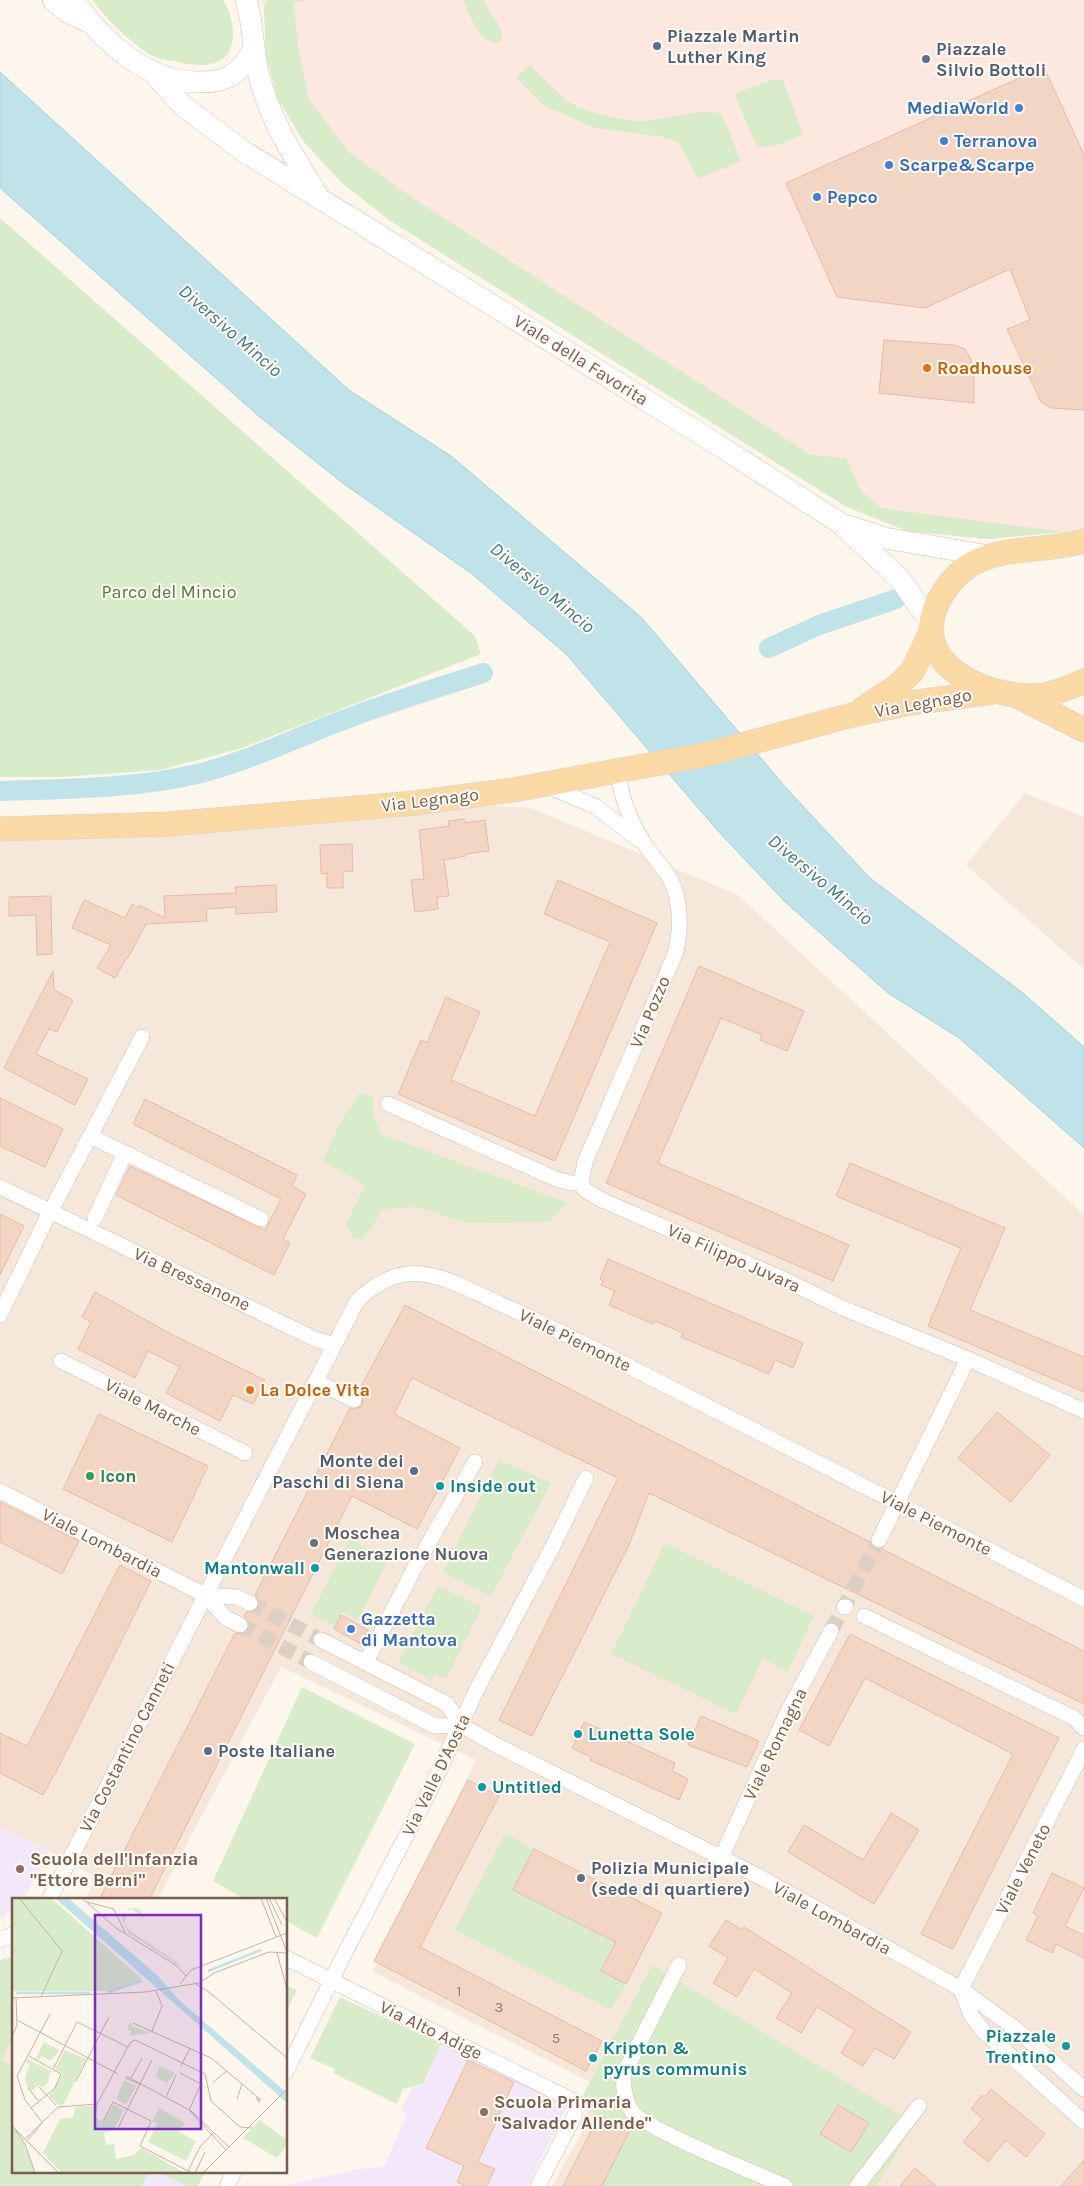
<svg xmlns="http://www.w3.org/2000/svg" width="1084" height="2186" font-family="Karla,sans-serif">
<rect width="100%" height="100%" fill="#fdf6ec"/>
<g fill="#f5e8da">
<path d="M1025 793 1084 817V969L966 865Z"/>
<path d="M497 806 531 808 738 895 1084 1215V2186H552L591 2116 578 2105 590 2082 373 1972 476 1760 281 1667 157 1900H85L96 1877 49 1851 0 1827V837L313 819Z"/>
<path d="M14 2037V2067L1 2060Z"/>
</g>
<path fill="#fde8e0" d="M262 0H1084V530L987 539 907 531 845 506 389 220 341 182 304 142 278 99 266 56 264 6Z"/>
<g fill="#f3e8fa">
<path d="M0 1827 49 1851 23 1900H14V1908L0 1918Z"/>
<path d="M441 2044 569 2103 527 2186H284L358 2169 384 2167 406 2117 402 2107 412 2088 424 2085Z"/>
<path d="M149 2172H158L186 2186H142Z"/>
</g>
<g fill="#d8ecc9">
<path d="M92 0H223C229 8 233 23 233 33 233 68 204 68 177 62 170 60 161 60 155 57 135 48 105 17 92 0Z"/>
<path d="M267 0H307L294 3 298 46 309 99 350 153 416 200 811 455 846 458 862 491 881 508 1064 532 987 539 907 531 845 506 389 220 341 182 304 142 278 99 266 56 264 6Z"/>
<path d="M463 0H483C490 14 502 23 502 39L497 44C478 40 470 16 463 0Z"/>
<path d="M530 65C544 78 558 96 576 106 588 112 625 121 639 121 658 122 709 105 722 115L741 161 698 179 679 143 663 137 595 128 544 106 516 78Z"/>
<path d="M772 80H783L803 134C789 140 773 150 757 146L735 96 738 92Z"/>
<path d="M0 218 475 636 481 654 242 748 160 770 61 777H0Z"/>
<path d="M360 1092 373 1097V1113L381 1134 568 1203 549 1222 466 1223 418 1207 384 1209 362 1240 353 1238 346 1224 365 1185 323 1161 341 1121Z"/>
<path d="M499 1460 551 1483 491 1596 443 1572Z"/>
<path d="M350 1539 388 1560 358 1620 342 1612 335 1626 311 1614Z"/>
<path d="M665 1543 814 1616 788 1671 763 1659 736 1714 611 1654Z"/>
<path d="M438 1586 482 1607 446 1679 436 1674 432 1680 398 1662Z"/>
<path d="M302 1687 415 1744 317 1938 286 1921V1900H247L213 1881Z"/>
<path d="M505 1833 534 1849 513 1890 616 1942 601 1971 626 1984 611 2010 455 1930Z"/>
<path d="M14 1956V2037L1 2060 14 2067V2172H149L142 2186H0V1960Z"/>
<path d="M652 1965 914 2123 877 2186H601L630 2130 578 2105Z"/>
<path d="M286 1985 297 1990 286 2012Z"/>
<path d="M340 1997 441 2044 423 2084 403 2089 397 2104 333 2073 335 2069 310 2058Z"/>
<path d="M158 2172H205L198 2186H186Z"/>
</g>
<path fill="#bfe3e8" stroke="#a5d3da" d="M0 72 349 390 451 456 642 618 788 790 870 878 1023 993 1084 1047V1148L959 1038 888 993 784 901 718 831 566 654 472 574 344 484 261 418 0 188Z"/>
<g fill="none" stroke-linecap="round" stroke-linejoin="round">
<g stroke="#bfe3e8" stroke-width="20">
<path d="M769 648 819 625 896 599"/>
<path d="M0 791C66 789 132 789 197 774 248 762 297 737 346 719 391 702 437 688 483 673"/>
</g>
</g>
<g fill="#f3d5c3" stroke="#e6bba3">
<path d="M1044 67 1084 155V410L1051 408 1041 402 1007 329 1030 320 1010 269 925 308 837 297 786 183Z"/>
<path d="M884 340 953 345 965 349 971 359 974 376V403L879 393Z"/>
<path d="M464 819 465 823 485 820 489 851 465 854 466 856 444 860 449 896 437 897 438 909 415 912 411 880 424 879 419 830 449 826 448 821Z"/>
<path d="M352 844 353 871 343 872V888H327V873L321 874 320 845Z"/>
<path d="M558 880 657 923 555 1161 398 1094 421 1040 427 1043 446 997 480 1012 451 1080 535 1116 610 942 544 914Z"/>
<path d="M276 885 277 912 236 914V907L206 909 207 921 146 924 128 958 127 957 115 978 97 968 111 945 72 928 84 900 125 918 132 904 138 908 139 905 165 918 164 896 236 893 235 887Z"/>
<path d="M51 896 52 954 37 955 36 915 9 916V897Z"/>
<path d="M699 966 804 1011 787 1051 760 1040 762 1035 721 1018 658 1163 849 1245 833 1281 606 1183Z"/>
<path d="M53 971 54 990 73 1000 57 1032 49 1029 36 1054 88 1079 75 1105 4 1068Z"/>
<path d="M0 1098 63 1129 45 1167 0 1146Z"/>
<path d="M145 1099 297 1175 292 1186 306 1194 283 1239 290 1243 274 1275 116 1195 130 1166 265 1230 281 1199 133 1124Z"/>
<path d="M850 1163 1005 1228 970 1310 1084 1357V1392L928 1326 961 1248 836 1196Z"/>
<path d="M0 1214 24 1226 0 1275Z"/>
<path d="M608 1259 803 1343 793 1368 775 1360 769 1374 681 1337 683 1333 655 1321 653 1324 609 1305 615 1291 601 1285 603 1281 600 1279Z"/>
<path d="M95 1292 171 1334 265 1380 253 1404 233 1395 220 1421 166 1393 180 1367 148 1351 135 1378 78 1349 91 1322 82 1317Z"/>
<path d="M405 1305 870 1542 874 1548 882 1549 1084 1651V1704L649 1493 629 1545 532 1736 499 1720 618 1478 412 1378 394 1414 460 1448 417 1529 352 1496 149 1900H99L235 1633 241 1634 248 1630 249 1624 244 1616 246 1612H252L258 1607 259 1601 255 1595 350 1408 355 1409 362 1405 363 1399 358 1392Z"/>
<path d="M997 1412 1050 1455 1011 1502 958 1458Z"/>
<path d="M99 1414 208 1466 172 1542 63 1489Z"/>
<path d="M0 1502 79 1541 62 1574 0 1542Z"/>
<path d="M120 1565 151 1581 59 1766 43 1795 0 1773V1733L27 1746Z"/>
<path d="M341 1615 368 1630 361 1644 334 1629Z"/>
<path d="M850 1634 1059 1738 953 1949 921 1934 1013 1754 865 1678 829 1746 799 1730Z"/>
<path d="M701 1716 759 1741 747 1767 688 1745Z"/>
<path d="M584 1722 675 1763 672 1771 688 1779 679 1800 590 1760 591 1757 572 1748Z"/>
<path d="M468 1780 499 1796 420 1947 602 2041 586 2071 374 1961Z"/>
<path d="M891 1813 919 1830 874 1904 788 1852 804 1825 863 1860Z"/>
<path d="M534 1849 662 1913 626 1984 601 1971 616 1942 513 1890Z"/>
<path d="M1052 1873 1084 1888 1065 1926 1084 1935V1958L1056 1944 1052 1953 1026 1940 1038 1916 1033 1913Z"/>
<path d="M726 1920 742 1930 744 1927 911 2032 894 2059 875 2048 863 2066 841 2053 855 2030 817 2007 801 2033 776 2018 792 1993 754 1969 737 1997 713 1983 728 1958 709 1946Z"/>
<path d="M468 2060 514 2082 478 2162 495 2169 487 2186H465L457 2182 464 2166 426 2148Z"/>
<path d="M991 2089 1045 2134 1026 2157 1006 2140 988 2162 963 2142 983 2119 971 2109 982 2095 984 2097Z"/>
<path d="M838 2105 869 2123 851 2152 820 2134Z"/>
<path d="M599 2115 630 2130 602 2186H563Z"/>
<path d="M1084 2160V2186H1061Z"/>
<path d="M915 2168 936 2186H900Z"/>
</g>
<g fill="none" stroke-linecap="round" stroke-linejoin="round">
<g stroke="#dcd0c4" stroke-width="15" stroke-dasharray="15 8" stroke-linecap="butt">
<path d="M250 1603 321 1640"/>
<path d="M240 1625 311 1662"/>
<path d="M831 1631 879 1540"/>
</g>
<defs>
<g id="street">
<path d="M545 785 595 806 639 840"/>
<path d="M388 1104 556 1179 571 1183H581"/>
<path d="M90 1136 261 1219"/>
<path d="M581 1183 585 1190 602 1200 783 1279 845 1309 968 1359 1084 1411"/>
<path d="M581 1183 585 1162 676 952C681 927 682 900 669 877 662 865 651 855 644 843 630 821 621 798 618 772"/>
<path d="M0 1187 315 1339 334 1345"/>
<path d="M95 1218 125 1153"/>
<path d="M0 1315 46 1220 142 1037"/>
<path d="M61 1361 245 1453"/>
<path d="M317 1382 354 1400"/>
<path d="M0 1491 205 1595 226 1618 240 1625"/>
<path d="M879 1540 968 1359"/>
<path d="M205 1595 236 1597 250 1603"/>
<path d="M844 1607H846"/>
<path d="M864 1616 1074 1718 1084 1728"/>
<path d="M321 1640 447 1704 461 1725 494 1744 760 1877 961 1989 1016 2029 1084 2089"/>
<path d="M311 1662 435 1726 461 1725"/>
<path d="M366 1662 415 1567 475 1462"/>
<path d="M721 1858 786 1715 831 1631"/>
<path d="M49 1900C152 1700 254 1500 357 1301 374 1284 397 1271 422 1274 449 1277 474 1292 498 1303 543 1323 586 1344 630 1367 782 1444 933 1521 1084 1599"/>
<path d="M0 1940 14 1934"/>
<path d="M286 1958 576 2102"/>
<path d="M679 1965 624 2073C623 2087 624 2098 631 2110 640 2127 760 2175 785 2186"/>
<path d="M961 1989 1084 1749"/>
<path d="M961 1989 971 2015 984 2032 1084 2122"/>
<path d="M286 2072 346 1951 428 1794 478 1687 552 1548 586 1478"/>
<path d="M227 2186 234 2172"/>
<path d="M538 2186 575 2115"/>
<path d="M857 2186 919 2106"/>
</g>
<g id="secondary">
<path d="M53 0 67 12 86 21"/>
<path d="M74 0C102 42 148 83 200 82 212 82 224 81 233 74 242 69 247 59 253 51"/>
<path d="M246 0C254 23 252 48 258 72 268 116 293 156 317 194"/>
<path d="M154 74 182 105 243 151 715 443 840 523 900 579 930 622"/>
<path d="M848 526 885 538 989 556"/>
</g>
<g id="primary">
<path d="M1084 541C1047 552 1005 545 970 565 957 573 945 588 938 602 908 663 984 697 1033 696 1050 696 1069 688 1084 681"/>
<path d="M1017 696 1084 730"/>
<path d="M864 708 896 687 912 672 931 632"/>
<path d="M0 829 169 824 415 803 513 790 709 754 852 715 910 703 993 692"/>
</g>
</defs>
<use href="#street" stroke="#d1beb0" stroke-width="16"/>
<use href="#secondary" stroke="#d6c0b0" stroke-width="22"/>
<use href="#primary" stroke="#dad1cd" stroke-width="25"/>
<use href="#street" stroke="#fff" stroke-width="15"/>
<use href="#secondary" stroke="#fff" stroke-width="21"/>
<use href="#primary" stroke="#fbd9a5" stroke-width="24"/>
</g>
<g fill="#5c6f8a" stroke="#fffaf3" stroke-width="2">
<circle cx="657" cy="46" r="5"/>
<circle cx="926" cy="59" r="5"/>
<circle cx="414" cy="1471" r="5"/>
<circle cx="208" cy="1751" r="5"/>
<circle cx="581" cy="1878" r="5"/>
</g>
<g fill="#3f7fe0" stroke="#fffaf3" stroke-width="2">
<circle cx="1019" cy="108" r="5"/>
<circle cx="944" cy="141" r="5"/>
<circle cx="889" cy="165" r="5"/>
<circle cx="817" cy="197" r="5"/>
<circle cx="351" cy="1629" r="5"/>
</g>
<g fill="#e8710a" stroke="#fffaf3" stroke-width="2">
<circle cx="927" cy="368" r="5"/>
<circle cx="250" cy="1390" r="5"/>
</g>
<circle fill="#2e9e5b" stroke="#fffaf3" stroke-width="2" cx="90" cy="1476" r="5"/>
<g fill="#0f9aa8" stroke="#fffaf3" stroke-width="2">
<circle cx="440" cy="1486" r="5"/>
<circle cx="315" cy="1568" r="5"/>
<circle cx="578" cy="1734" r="5"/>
<circle cx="482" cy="1787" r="5"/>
<circle cx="1066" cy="2046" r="5"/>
<circle cx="593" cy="2058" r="5"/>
</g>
<circle fill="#6b7280" stroke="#fffaf3" stroke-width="2" cx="314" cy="1543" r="5"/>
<g fill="#8d6e63" stroke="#fffaf3" stroke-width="2">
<circle cx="20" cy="1869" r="5"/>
<circle cx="484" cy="2112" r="5"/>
</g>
<g text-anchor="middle" stroke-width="4" stroke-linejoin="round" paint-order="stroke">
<g font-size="15" fill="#987a6a">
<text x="459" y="1996">1</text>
<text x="499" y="2012">3</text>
<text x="556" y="2043">5</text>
</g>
<g font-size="18" font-weight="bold" fill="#4e5e75" stroke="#fffaf3" text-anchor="start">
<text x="667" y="42">Piazzale Martin<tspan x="667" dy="21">Luther King</tspan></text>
<text x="936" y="55">Piazzale<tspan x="936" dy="21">Silvio Bottoli</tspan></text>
<text x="404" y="1467" text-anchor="end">Monte dei<tspan x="404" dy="21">Paschi di Siena</tspan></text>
<text x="218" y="1757">Poste Italiane</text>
<text x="591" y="1874">Polizia Municipale<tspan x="591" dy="21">(sede di quartiere)</tspan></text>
</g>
<g font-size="18" font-weight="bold" fill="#366cbe" stroke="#fffaf3" text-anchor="start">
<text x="1009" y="114" text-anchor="end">MediaWorld</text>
<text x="954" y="147">Terranova</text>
<text x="899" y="171">Scarpe&amp;Scarpe</text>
<text x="827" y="203">Pepco</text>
<text x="361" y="1625">Gazzetta<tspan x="361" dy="21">di Mantova</tspan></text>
</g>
<g font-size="18" fill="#7a5c4d" stroke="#fffaf3">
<text transform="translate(581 360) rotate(32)" y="6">Viale della Favorita</text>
<text transform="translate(923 703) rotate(-10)" y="6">Via Legnago</text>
<text transform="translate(430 800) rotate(-7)" y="6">Via Legnago</text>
<text transform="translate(650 1012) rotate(-67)" y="6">Via Pozzo</text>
<text transform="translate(734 1258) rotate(24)" y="6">Via Filippo Juvara</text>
<text transform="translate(192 1279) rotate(25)" y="6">Via Bressanone</text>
<text transform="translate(575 1340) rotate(26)" y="6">Viale Piemonte</text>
<text transform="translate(153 1407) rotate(27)" y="6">Viale Marche</text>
<text transform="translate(936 1523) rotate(27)" y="6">Viale Piemonte</text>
<text transform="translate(102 1543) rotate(27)" y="6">Viale Lombardia</text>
<text transform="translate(775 1744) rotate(-64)" y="6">Viale Romagna</text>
<text transform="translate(127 1747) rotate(-63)" y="6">Via Costantino Canneti</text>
<text transform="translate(436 1775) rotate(-64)" y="6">Via Valle D'Aosta</text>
<text transform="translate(1023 1869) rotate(-63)" y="6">Viale Veneto</text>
<text transform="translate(832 1918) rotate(29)" y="6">Viale Lombardia</text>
<text transform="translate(431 2030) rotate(26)" y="6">Via Alto Adige</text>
</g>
<g font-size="18" font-weight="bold" fill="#c56008" stroke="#fffaf3" text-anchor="start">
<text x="937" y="374">Roadhouse</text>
<text x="260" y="1396">La Dolce Vita</text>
</g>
<g font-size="18" fill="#537a41" stroke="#fffaf3">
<text x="169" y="598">Parco del Mincio</text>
</g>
<g font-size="18" font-weight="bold" fill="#27864d" stroke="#fffaf3" text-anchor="start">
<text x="100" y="1482">Icon</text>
</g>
<g font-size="18" font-weight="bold" fill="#0d838f" stroke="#fffaf3" text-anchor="start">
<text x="450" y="1492">Inside out</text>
<text x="305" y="1574" text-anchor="end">Mantonwall</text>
<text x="588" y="1740">Lunetta Sole</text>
<text x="492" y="1793">Untitled</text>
<text x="1056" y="2042" text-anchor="end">Piazzale<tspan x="1056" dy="21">Trentino</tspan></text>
<text x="603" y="2054">Kripton &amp;<tspan x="603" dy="21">pyrus communis</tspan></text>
</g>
<g font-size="18" font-weight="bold" fill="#5b616d" stroke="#fffaf3" text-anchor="start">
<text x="324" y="1539">Moschea<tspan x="324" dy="21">Generazione Nuova</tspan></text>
</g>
<g font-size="18" font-weight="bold" fill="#785e54" stroke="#fffaf3" text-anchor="start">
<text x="30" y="1865">Scuola dell'Infanzia<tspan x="30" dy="21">"Ettore Berni"</tspan></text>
<text x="494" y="2108">Scuola Primaria<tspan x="494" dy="21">"Salvador Allende"</tspan></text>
</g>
<g font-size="19" font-style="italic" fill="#437c86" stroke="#fffaf3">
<text transform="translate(231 330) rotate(41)" y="7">Diversivo Mincio</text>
<text transform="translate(543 587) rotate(40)" y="7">Diversivo Mincio</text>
<text transform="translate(821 879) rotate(40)" y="7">Diversivo Mincio</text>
</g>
</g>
<g transform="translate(12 1898)">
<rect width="275" height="275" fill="#fdf6ec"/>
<path d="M0 0H39L130 81 99 93H0ZM118 10 128 11 132 21 120 11 113 14V27L117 32 169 67 187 69 166 67 116 35 109 18ZM118 124 120 128 139 135 118 138 119 133 115 131ZM32 144 47 152 39 163 29 158 27 162 24 160ZM53 152 74 161 52 206 47 207 37 198 51 176 43 171ZM15 161 39 173 36 184 30 190 27 187 19 193 15 189 13 180 18 167 13 163ZM148 168 163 175 155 185 143 179ZM112 182 124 188 114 207 104 201ZM101 206 112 212 102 232 98 230 99 233 92 235 94 247 102 246 104 261 122 257 129 250 173 275H50L31 255 48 221 61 219 64 209 87 207 83 219 91 224ZM147 210 173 225 167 234 184 243 174 263 136 244 145 226 140 223ZM248 222 275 242V247L265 260 231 240ZM0 227 11 243 23 275H0Z" fill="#d8ecc9"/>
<path d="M43 0H56L146 78 168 103 275 195V205Z" fill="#bfe3e8"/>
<path fill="none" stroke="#bfe3e8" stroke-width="2.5" d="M196 73 249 52M96 94 130 83M4 95H78"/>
<path fill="none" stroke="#c5b3a7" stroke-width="1" d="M7 0 50 53 29 99M70 0 104 30 165 68 174 78M249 0 264 39M254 0 275 54M257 0 270 27M262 0 275 24M75 4 102 11 113 35M265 55 275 91M182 85 197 94 275 160M168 86 179 72 275 35M0 100 133 94 187 85 202 75 257 54 275 55M5 122 106 176M121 125 199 160 248 201 247 204 244 199M140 133 150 108 144 93M0 138 5 127 4 100M17 158 49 176 43 190 19 210M169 168 178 150M41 171 65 124 116 149M168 175 189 186 177 212M114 178 179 213 217 249M113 180 128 186M119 180 130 160M64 183 97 119M201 184 215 173M27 189 44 207M16 190 27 204M154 199 164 177M225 201 230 186M178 213 214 252M91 223 101 204 139 223M30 224 13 202 5 178 38 116M139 224 128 248 180 275M0 227 13 246 23 275M2 230 47 275M105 232 140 162M14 240 46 209 85 206 118 145 123 142 193 176 199 203 228 229 240 230M16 242 30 225M176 273 188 249 201 235M183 275 193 254M191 275 275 191"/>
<path fill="#7b2cbf" fill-opacity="0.15" stroke="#7b2cbf" stroke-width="2.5" d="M83 17H189V231H83Z"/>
<rect width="275" height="275" fill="none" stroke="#7a5c4d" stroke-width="2.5"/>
</g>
</svg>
